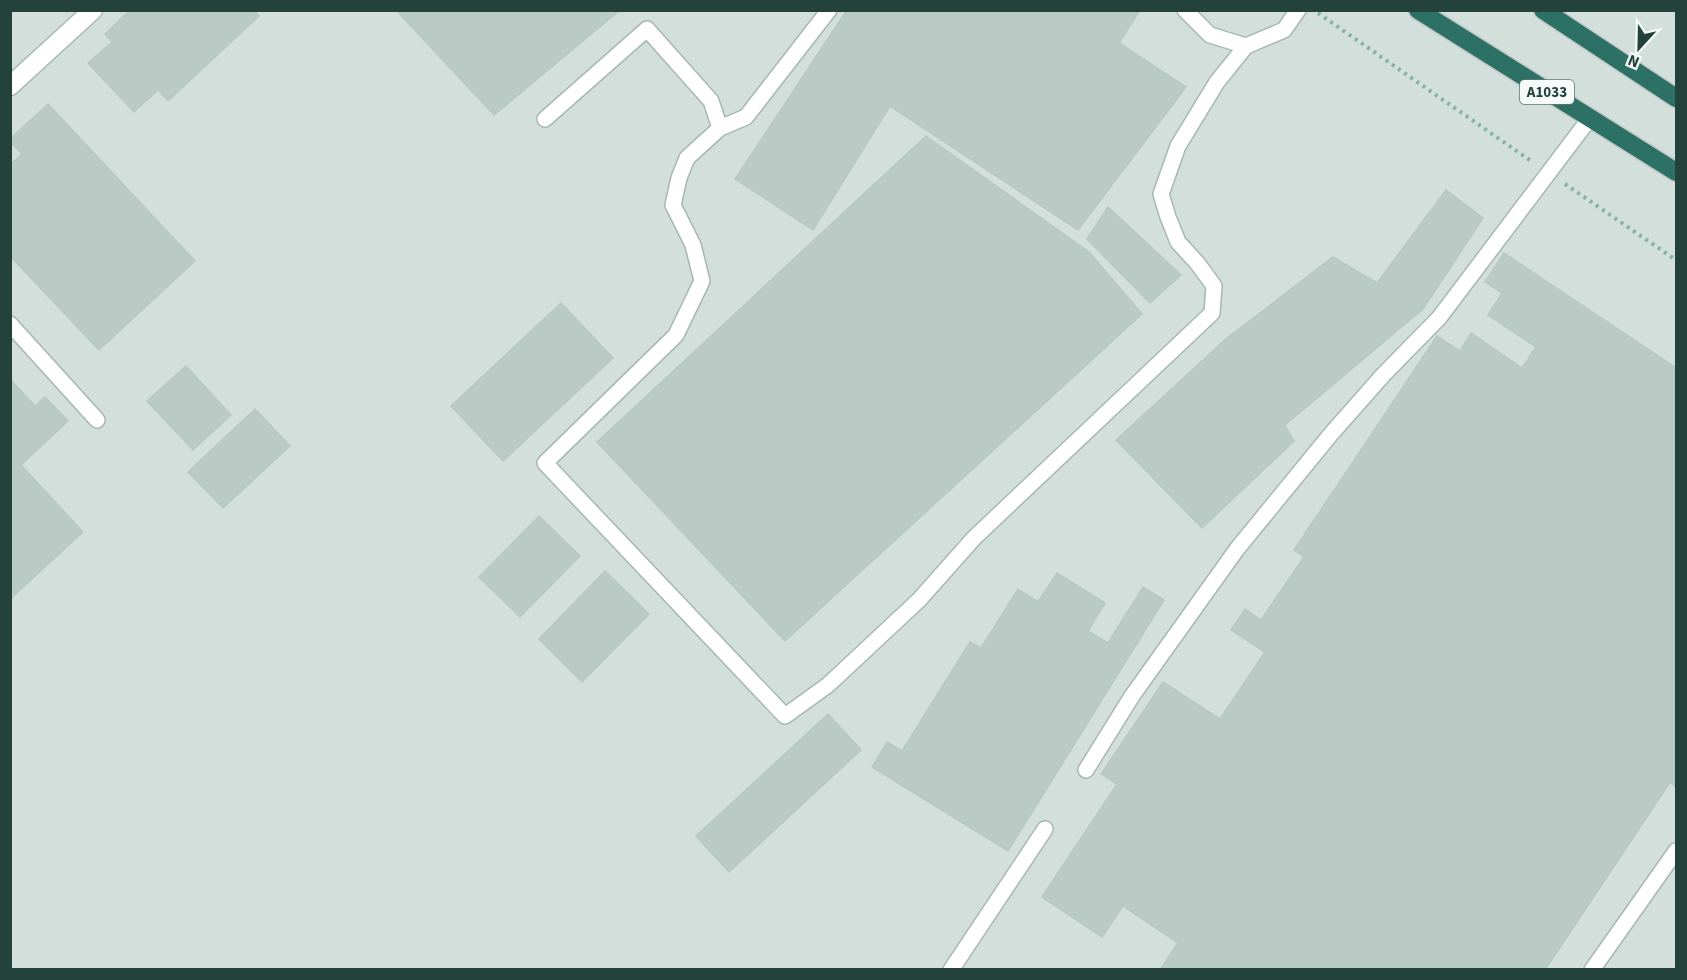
<svg xmlns="http://www.w3.org/2000/svg" width="1687" height="980" font-family="'Source Sans 3',sans-serif">
<rect width="100%" height="100%" fill="#e5efeb"/>
<path fill="#d3dfda" d="M10 11H1676V969H11Z"/>
<g fill="#bacac4" stroke="#b7c9c3" stroke-width="1.5">
<path d="M130 10H254L259 16 168 101 158 90 134 112 88 63 112 42 105 34Z"/>
<path d="M396 10H620L494 115Z"/>
<path d="M847 10H1140L1119 43 1186 87 1078 230 890 106 813 230 735 179Z"/>
<path d="M48 104 195 261 99 350 10 256V165L22 154 10 142V139Z"/>
<path d="M926 136 1089 252 1142 314 785 641 597 442Z"/>
<path d="M1446 190 1483 218 1423 309 1285 425 1294 441 1202 528 1116 440 1227 338 1333 257 1377 283Z"/>
<path d="M1108 207 1181 275 1150 303 1087 239Z"/>
<path d="M1504 253 1676 368V787L1670 782 1545 970H1160L1178 943 1123 906 1102 937 1042 897 1117 784 1101 774 1163 682 1220 719 1265 652 1231 630 1245 609 1261 620 1304 557 1294 550 1437 336 1460 351 1471 333 1522 368 1536 347 1488 315 1502 293 1485 282Z"/>
<path d="M561 303 613 358 503 461 451 406Z"/>
<path d="M186 366 231 415 193 450 147 401Z"/>
<path d="M10 379 35 406 45 397 68 421 21 465 83 532 10 599Z"/>
<path d="M255 409 290 446 223 508 188 472Z"/>
<path d="M539 516 580 556 520 617 479 577Z"/>
<path d="M605 571 649 614 582 682 539 639Z"/>
<path d="M1057 573 1105 603 1088 631 1108 643 1143 587 1164 600 1008 851 872 767 887 742 902 751 970 642 981 648 1018 589 1038 602Z"/>
<path d="M828 714 861 750 729 872 696 836Z"/>
</g>
<g fill="none" stroke-linecap="round" stroke-linejoin="round">
<defs>
<g id="lane">
<path d="M829 10 746 117 720 128 687 158 679 178 673 205 693 245 702 281 676 335 545 463 785 716 828 685 919 600 974 538 1212 313 1214 286 1198 264 1178 242 1168 217 1161 194 1178 146 1217 82 1246 46"/>
<path d="M1185 10 1210 35 1246 46 1284 30 1298 10"/>
<path d="M545 119 647 29 711 101 720 128"/>
<path d="M10 324 97 420"/>
<path d="M1086 770 1132 696 1237 549 1331 434 1384 374 1439 318 1590 118"/>
<path d="M951 970 1045 829"/>
<path d="M1592 970 1676 851"/>
</g>
<path id="street" d="M10 86 93 10"/>
<g id="highway">
<path d="M1418 10 1676 172"/>
<path d="M1543 10 1676 98"/>
</g>
</defs>
<use href="#lane" stroke="#a7b8b3" stroke-width="18"/>
<use href="#street" stroke="#a7b8b3" stroke-width="21"/>
<use href="#highway" stroke="#c1cac8" stroke-width="21"/>
<g stroke="#84b4a8" stroke-width="4" stroke-dasharray="3 4.5" stroke-linecap="butt">
<path d="M1318 13 1531 161"/>
<path d="M1565 184 1676 260"/>
</g>
<use href="#lane" stroke="#fff" stroke-width="15"/>
<use href="#street" stroke="#fff" stroke-width="18"/>
<use href="#highway" stroke="#2d7066" stroke-width="18"/>
</g>
<g text-anchor="middle" stroke-width="4.5" stroke-linejoin="round" paint-order="stroke">
<rect fill="#f6fbf9" stroke="#627a75" stroke-width="1.5" x="1520" y="80" width="54" height="24" rx="4.5"/>
<g font-size="15" font-weight="bold" fill="#23423c">
<text x="1547" y="97">A1033</text>
</g>
</g>
<rect width="1687" height="980" fill="none" stroke="#23423c" stroke-width="24"/>
<g transform="translate(1639 48) rotate(202)" stroke="#f6fbf9" stroke-width="4.5" paint-order="stroke">
<path d="M0-4.5L10 22L0 15L-10 22Z" fill="#23423c"/>
<text y="-9" font-size="16" font-weight="bold" text-anchor="middle" fill="#23423c">N</text>
</g>
</svg>
